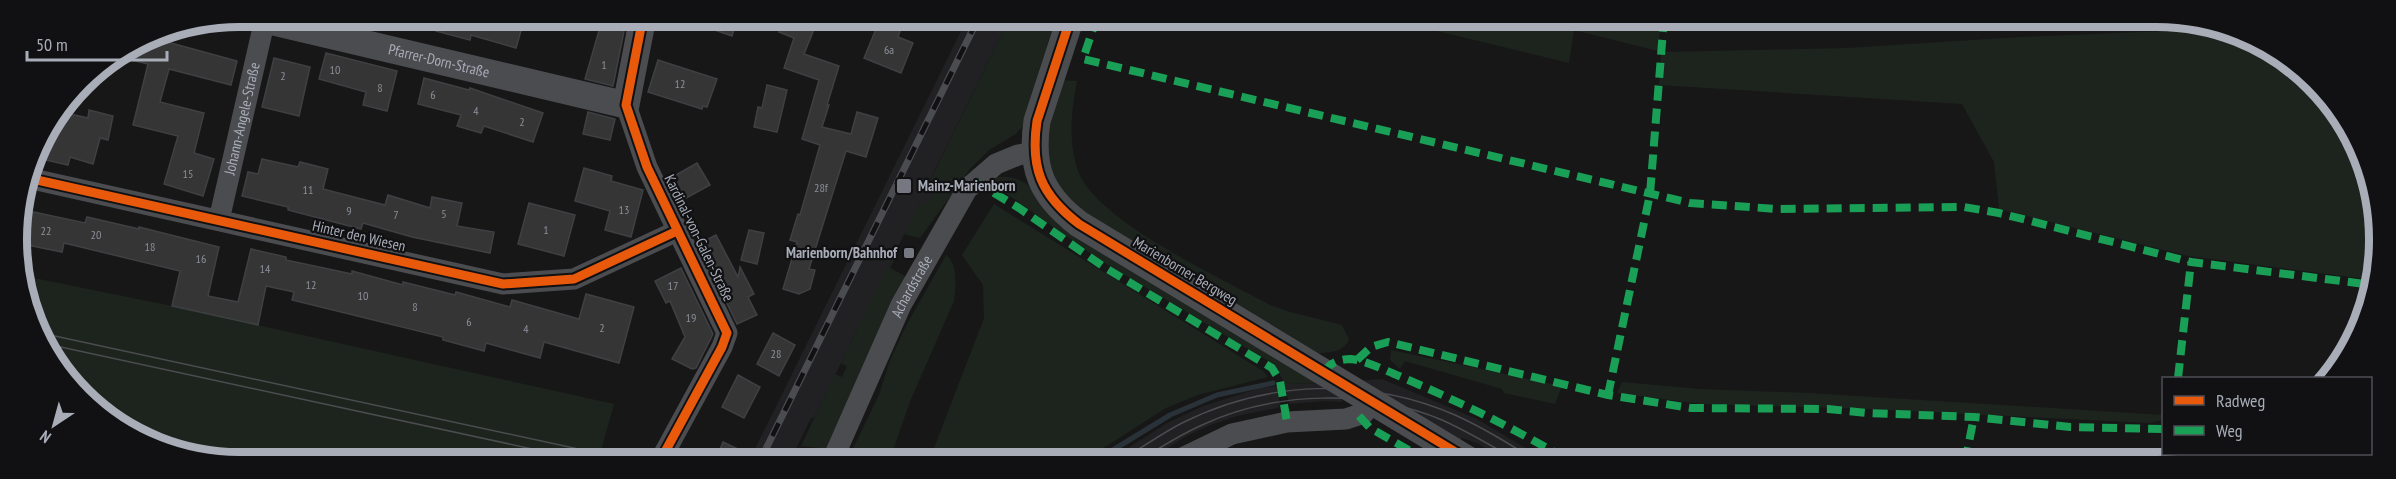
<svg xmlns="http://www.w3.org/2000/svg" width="2396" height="479" font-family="'PT Sans Narrow',sans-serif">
<rect width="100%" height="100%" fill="#171717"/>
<g fill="#212123">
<path d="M968 17H1010L926 188 933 192 927 205 920 202 814 418H811L790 461H749Z"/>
<path d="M1382 379 1477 419 1549 462H1508L1477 443 1462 438 1459 443 1355 381Z"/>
<path d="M1326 383 1343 397 1342 402 1326 401 1289 404 1285 384Z"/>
<path d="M1277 386 1280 405 1277 408 1237 416 1208 426 1185 437 1147 461H1108L1167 423 1203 406 1260 388Z"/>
</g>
<g fill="#1d241e">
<path d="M1010 17H1058L1028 120 1016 134 989 150 970 169 920 238 904 234 920 202 927 204 933 192 926 189Z"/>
<path d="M1383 18H1661L1658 51 1574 30 1569 63Z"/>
<path d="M2217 29 2268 46 2333 103 2372 181 2378 268 2374 280 2188 256 1999 209 1994 162 1962 104 1659 85 1661 52 1847 48 2020 37Z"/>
<path d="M1061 80 1077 81C1071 112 1068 141 1078 171 1096 221 1223 279 1270 305L1290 312 1342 325 1349 339C1344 353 1327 353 1314 353L1092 223 1058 190 1047 162 1045 137Z"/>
<path d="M999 177C1013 176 1024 180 1034 191L1326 383 1285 384 1275 365 1100 260 997 187 994 179Z"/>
<path d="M994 204 1263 371 1268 377 1198 395 1166 408 1083 461H929L984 318 983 285 962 255Z"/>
<path d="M898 246 900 248 890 268 907 277 822 457 820 448 801 446 835 374 842 377 847 366 841 363Z"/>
<path d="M946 255C958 263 956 288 954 301L911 399 889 461H847L879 395 889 363 907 324Z"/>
<path d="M24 276 172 306 614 404 598 461H211L141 439 72 386 28 312Z"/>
<path d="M1391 350 1562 386 1555 404 1504 393 1502 389 1405 361 1400 369 1390 360Z"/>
<path d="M1622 382 1700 389 1809 393 2163 415V420L2149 423 1868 409 1701 404 1617 393Z"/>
</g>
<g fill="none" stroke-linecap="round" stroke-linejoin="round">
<path stroke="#2a3239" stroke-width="5" d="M1095 461 1170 415 1217 395 1273 383"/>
</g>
<g fill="#353536" stroke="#3f4043" stroke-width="1.5">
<path d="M440 17H525L516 48 471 35 470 40 436 31Z"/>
<path d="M603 17 626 21 613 86 585 79Z"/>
<path d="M684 17H738L732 36 683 19Z"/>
<path d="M782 17H819L804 54 839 66 827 105H829L822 127 851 134 857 112 878 118 866 157 846 151 809 269 815 270 810 289 799 294 783 289 797 242 790 240 798 214 800 215 820 145 802 139 819 80 784 68 794 38 779 32Z"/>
<path d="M881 17H905L898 37 913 43 901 73 864 58Z"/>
<path d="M149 37 237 61 231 85 169 69 160 102 204 113 194 153 214 159 203 196 164 184 178 136 133 125 148 64 119 57Z"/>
<path d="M326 53 397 71 387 111 363 105 366 92 319 79Z"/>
<path d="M274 58 310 67 299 116 262 107Z"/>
<path d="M658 60 717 79 707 107 703 106 702 109 648 92Z"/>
<path d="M424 78 469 90 470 88 543 113 533 142 484 126 481 133 457 126 461 115 418 104Z"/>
<path d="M767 85 787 90 777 132 754 127 758 107 762 108Z"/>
<path d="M89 110 113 116 108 140 100 138 93 164 70 157 68 165 33 157 62 112 88 118Z"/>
<path d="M588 112 615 119 610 140 583 134Z"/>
<path d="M262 159 298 167 300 162 328 169 323 189 385 205 388 195 430 208 432 197 462 203 457 226 494 232 490 253 412 237 363 223 361 229 288 210V207L242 196 248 172 258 174Z"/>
<path d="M697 163 710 185 679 202 667 180Z"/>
<path d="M584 168 612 176 611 181 643 190 631 237 605 230 610 211 575 201Z"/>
<path d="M529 203 575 215 564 256 518 244Z"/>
<path d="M29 211 85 223 87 217 139 229V227L219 247 208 296 238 302 251 249 286 257V260L352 274V271L403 285V282L455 295 456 292 510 307 512 300 579 319 586 294 634 307 619 363 544 342 540 358 486 343 484 351 443 340V337L292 300 294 292 266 286 258 325 172 306 180 271 64 243 62 252 22 244Z"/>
<path d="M749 230 764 233 757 264 741 260Z"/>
<path d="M716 235 738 277 740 267 754 294 748 297 757 315 737 324 698 244Z"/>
<path d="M681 268 713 334 696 368 692 369 672 359 685 337 670 301 666 303 655 281Z"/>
<path d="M773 333 795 345 779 376 757 364Z"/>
<path d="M738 375 760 387 744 418 722 407Z"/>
<path d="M723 442 738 449 732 461 717 456Z"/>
</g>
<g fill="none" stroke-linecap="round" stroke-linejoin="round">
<g stroke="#4b4c50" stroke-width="21">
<path d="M626 105 647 167 727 333 722 347 660 461"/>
<path d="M28 178 503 284 574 279 677 231"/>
<path id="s1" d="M219 220 265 19"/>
<path id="s2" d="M832 461 901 305 967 189 996 164 1018 155 1034 152"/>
<path d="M1176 461 1232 434 1287 422 1346 419 1364 413 1372 402"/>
</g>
<g stroke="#4b4c50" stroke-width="27">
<path id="s3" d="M252 17 626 105 643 17"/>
<path d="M1071 17 1037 121C1030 168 1041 195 1079 224L1472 462"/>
</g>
<g stroke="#4b4c4f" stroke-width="1.5">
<path d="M41 333 634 461"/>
<path d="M47 344 588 461"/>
<path d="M1120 461C1141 448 1161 434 1182 423 1267 380 1368 377 1455 415 1484 428 1511 445 1538 462"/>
<path d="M1139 461C1159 448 1180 435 1202 425 1275 391 1368 389 1442 420 1469 432 1494 447 1519 462"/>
</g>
<defs>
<path id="rail" d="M760 461 979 17"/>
</defs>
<use href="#rail" stroke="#4b4c4f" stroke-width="7"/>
<use href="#rail" stroke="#111113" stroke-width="4.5" stroke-dasharray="14" stroke-linecap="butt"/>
<g stroke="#1a9f57" stroke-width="8" stroke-dasharray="15 8" stroke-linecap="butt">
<path d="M1097 17 1083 59 1690 203 1778 209 1964 207 1999 213 2191 262 2373 285"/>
<path d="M974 181 1019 208 1104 267 1272 368 1280 381 1287 422"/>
<path d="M1357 360 1371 347 1388 342 1608 395 1691 408 1828 409 1868 413 1974 417 2070 427 2164 429"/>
<path d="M1324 372C1330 363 1339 359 1351 359 1367 361 1384 370 1399 376 1458 401 1516 429 1571 462"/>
<path d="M2178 378 2191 262"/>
<path d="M1608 395 1650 194 1664 18"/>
<path d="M1359 416 1370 428 1428 461"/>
<path d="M1965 462 1974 417"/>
</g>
<defs>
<g id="cycleway">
<path d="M643 17 626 105 647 167 727 333 722 347 660 461"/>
<path d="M1071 17 1037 121C1030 168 1041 195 1079 224L1472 462"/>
<path d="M28 178 503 284 574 279 677 231"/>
</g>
</defs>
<use href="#cycleway" stroke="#111113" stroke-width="13"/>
<use href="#cycleway" stroke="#e8590c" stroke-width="9"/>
</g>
<g fill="#757880" stroke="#111113" stroke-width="2">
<rect x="896" y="178" width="16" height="16" rx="3"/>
<rect x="903" y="247" width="12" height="12" rx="3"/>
</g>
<g text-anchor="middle" stroke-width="4.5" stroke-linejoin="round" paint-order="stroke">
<g font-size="12" fill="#8b8f98">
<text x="889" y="54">6a</text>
<text x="604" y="69">1</text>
<text x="335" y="74">10</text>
<text x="283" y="80">2</text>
<text x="680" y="88">12</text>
<text x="380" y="92">8</text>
<text x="433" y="99">6</text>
<text x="476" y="115">4</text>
<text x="522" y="126">2</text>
<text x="188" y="178">15</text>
<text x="821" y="192">28f</text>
<text x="308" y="194">11</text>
<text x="624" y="214">13</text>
<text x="349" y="215">9</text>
<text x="444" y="218">5</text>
<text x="396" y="219">7</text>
<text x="546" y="234">1</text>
<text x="46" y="235">22</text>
<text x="96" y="239">20</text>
<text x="150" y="251">18</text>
<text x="201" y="263">16</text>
<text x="265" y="273">14</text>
<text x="311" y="289">12</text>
<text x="673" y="290">17</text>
<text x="363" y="300">10</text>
<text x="415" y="311">8</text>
<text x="691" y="322">19</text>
<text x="469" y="326">6</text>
<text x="602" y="332">2</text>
<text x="526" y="333">4</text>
<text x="776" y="358">28</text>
</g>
<g font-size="15" fill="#a8adb8" stroke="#111113">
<text dy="5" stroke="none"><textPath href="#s3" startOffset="192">Pfarrer-Dorn-Straße</textPath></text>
<text dy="5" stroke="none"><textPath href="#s1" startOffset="104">Johann-Angele-Straße</textPath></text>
<text transform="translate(359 236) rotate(13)" y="5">Hinter den Wiesen</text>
<text transform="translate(699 238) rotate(64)" y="5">Kardinal-von-Galen-Straße</text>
<text transform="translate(1185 271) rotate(31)" y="5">Marienborner Bergweg</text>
<text dy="5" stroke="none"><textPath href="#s2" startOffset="192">Achardstraße</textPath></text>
</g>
<g font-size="15" font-weight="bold" fill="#a8adb8" stroke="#111113" text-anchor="start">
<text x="918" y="191">Mainz-Marienborn</text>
<text x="897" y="258" text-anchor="end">Marienborn/Bahnhof</text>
</g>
</g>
<path d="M0 0H2396V479H0ZM239 27H2157A212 212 0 0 1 2369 239V240A212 212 0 0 1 2157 452H239A212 212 0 0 1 27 240V239A212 212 0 0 1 239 27Z" fill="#111113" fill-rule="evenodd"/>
<path fill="none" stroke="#a8adb8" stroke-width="8" d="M239 27H2157A212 212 0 0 1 2369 239V240A212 212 0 0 1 2157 452H239A212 212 0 0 1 27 240V239A212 212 0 0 1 239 27Z"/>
<rect x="2162" y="377" width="210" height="78" fill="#111113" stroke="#4d4f55" stroke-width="1.5"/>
<rect x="2174" y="396" width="30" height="9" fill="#e8590c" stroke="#4d4f55" stroke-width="1.5"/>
<text x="2216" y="407" font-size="18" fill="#a8adb8">Radweg</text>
<rect x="2174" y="426" width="30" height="9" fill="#1a9f57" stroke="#4d4f55" stroke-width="1.5"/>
<text x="2216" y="437" font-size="18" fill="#a8adb8">Weg</text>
<g transform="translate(54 425) rotate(216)" stroke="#111113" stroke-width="4.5" paint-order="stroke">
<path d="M0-4.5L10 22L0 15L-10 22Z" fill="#a8adb8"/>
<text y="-9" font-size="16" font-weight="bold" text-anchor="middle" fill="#a8adb8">N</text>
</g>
<path d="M27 51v9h140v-9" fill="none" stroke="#a8adb8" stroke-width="3"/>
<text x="36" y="51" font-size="18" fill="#a8adb8" stroke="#111113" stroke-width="4.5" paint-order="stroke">50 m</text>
</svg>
